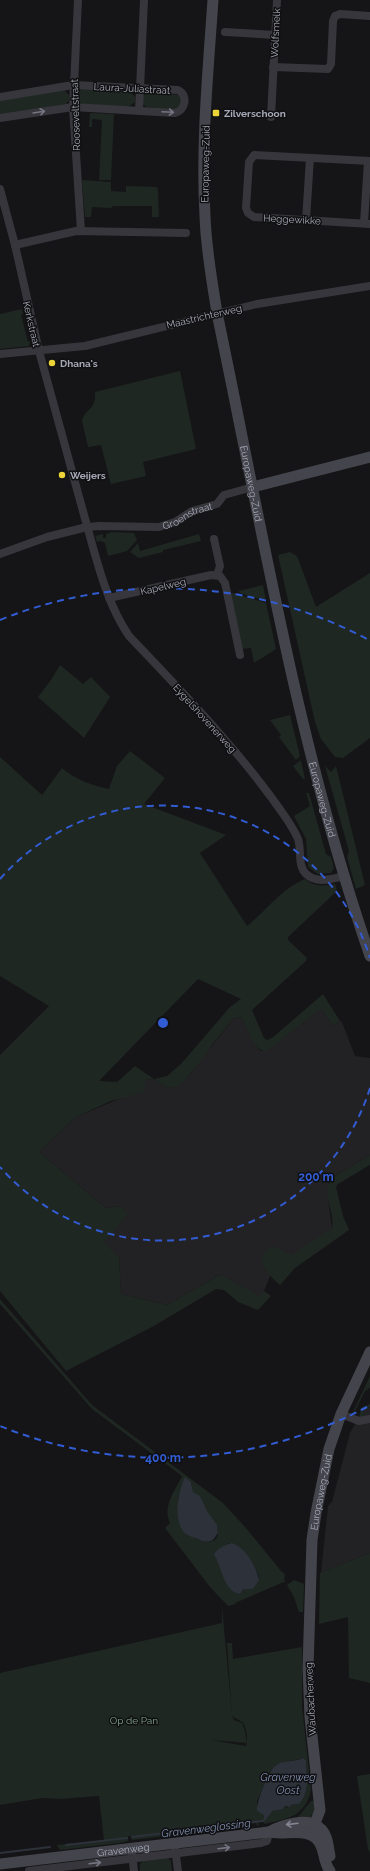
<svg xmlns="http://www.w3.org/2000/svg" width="370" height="1871" font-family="Raleway,sans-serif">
<rect width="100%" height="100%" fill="#151517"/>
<g fill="#222124">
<path d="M319 1009 322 1010 333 1026 340 1021 342 1022 355 1056 370 1058V1155L330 1179 328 1184 329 1206 332 1228 307 1246 291 1255 287 1254 264 1267 270 1274V1276L264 1291 259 1297 221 1274 167 1305 121 1294 119 1257 104 1243 121 1206 106 1208 39 1152 76 1117 126 1096 144 1080 154 1079 167 1088 189 1075 234 1018 240 1017 244 1021 256 1046 261 1051Z"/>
<path d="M370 1407V1553L321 1573 328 1506 332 1502 350 1433 363 1410Z"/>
</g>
<g fill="#1f2722" fill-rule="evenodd">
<path d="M82 89 130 91 135 97V102L128 107 83 105 76 100 77 93Z"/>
<path d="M64 90 69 95V100L66 104 0 115V99Z"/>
<path d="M148 92 178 95 181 97V105L175 110 146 107 142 103 143 96Z"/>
<path d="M90 113 114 114 111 180H99L102 120 92 119V127H89Z"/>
<path d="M82 180 111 182V191L126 192V186L157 187 158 190 159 217H152V206H113L111 208 92 207 91 217H85Z"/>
<path d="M22 309 23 314 21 315 28 342 30 341 29 346 0 349V314Z"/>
<path d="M180 371 196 449 143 462 146 476 111 484 101 445 88 447 82 421C84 409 97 410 95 392Z"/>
<path d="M112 532 134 533 137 540 127 551 108 556 105 543 101 541 97 542 95 536 103 534V538H106V534Z"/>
<path d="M199 534 201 541 163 550V552L139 558 130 552 138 543 140 551Z"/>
<path d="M290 552 297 556 316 607 370 573V738L343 758 335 757 321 739 315 722 278 555Z"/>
<path d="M263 585 266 601 240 593 239 591Z"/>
<path d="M233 593 266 603 276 649 254 663 251 648 242 649 231 594Z"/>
<path d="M60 665 83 684 91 677 110 697 84 738 38 697 51 680Z"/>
<path d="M290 715 300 756 296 760 279 737 281 735 270 720Z"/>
<path d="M130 751 165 778 144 804 226 835 200 853 247 926C266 911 282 888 305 879 315 887 323 886 335 884L337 891 288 937V940L307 958 306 961 252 1010 264 1038 267 1040 272 1038 323 994 340 1021 333 1026 322 1010H319L267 1051C250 1051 250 1026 240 1017L234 1018 212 1045 204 1058 179 1086 167 1088 154 1079 145 1080V1092L111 1101 76 1117 39 1152 106 1208 121 1206 128 1214 104 1242 119 1257 121 1294 167 1305 221 1274 259 1296 264 1291 271 1296 258 1310 238 1302 224 1290 216 1289 152 1327 66 1371 0 1291V1055L49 1006 0 976V757L42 795 62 768C76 780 91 785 109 789L117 766ZM198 979 241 999 230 1007 181 1064 167 1076 154 1079 135 1066 117 1082 99 1081Z"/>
<path d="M301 760 305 779H303L293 766Z"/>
<path d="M325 766 331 772 336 766 365 885 356 889 347 857 349 851Z"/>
<path d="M306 793H309L326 854 331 857 334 868 331 873 318 874 308 867 306 839 294 816 310 806Z"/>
<path d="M370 1155V1165L338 1184 336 1187 343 1216 349 1230 295 1268 280 1285C274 1280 256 1264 263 1254 265 1251 270 1248 273 1246L291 1255 332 1228C335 1212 322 1195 330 1179Z"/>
<path d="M0 1299 92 1405 223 1503 246 1528 281 1571 285 1574 284 1580 286 1581 235 1603 236 1604 228 1606 210 1587 165 1528 170 1523C162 1506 175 1491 182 1476L92 1409 0 1304ZM185 1478 191 1482 193 1492C201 1497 202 1503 207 1512 211 1518 217 1523 218 1531 219 1551 190 1538 183 1530 176 1513 176 1494 185 1478ZM229 1543H232C245 1552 254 1562 259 1577L253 1589H242L240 1594C223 1592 223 1566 214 1555Z"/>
<path d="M370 1376V1388L365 1391 353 1415 352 1414Z"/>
<path d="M370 1404V1407L363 1410 365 1417 359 1418 361 1408Z"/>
<path d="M370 1553V1683L349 1678 348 1617 319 1624 320 1573Z"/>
<path d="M294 1580 304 1584 303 1612H299L294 1597 287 1585Z"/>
<path d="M222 1607 232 1715 234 1720 242 1723 245 1731 247 1743 211 1740 246 1746C248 1740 247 1729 243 1723 239 1719 235 1719 232 1715L227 1643H232L233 1659 302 1647V1707L311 1789C306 1817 287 1819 264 1824V1822H258L259 1825 257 1826 256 1823 249 1824V1827H247V1824L241 1825V1828H239L238 1825 235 1826V1829L184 1835H177V1830H174V1835L132 1840 131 1836H128V1841L120 1843 60 1850 57 1845 104 1840 99 1796 59 1799 42 1798 0 1805V1673L222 1623ZM303 1758 306 1760C306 1775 311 1792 299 1804H293L287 1808 285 1806 284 1808 271 1811 267 1819 264 1818V1814L257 1811V1801L271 1771 275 1765Z"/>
<path d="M370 1774V1853L368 1849 357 1776Z"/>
<path d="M311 1801H315C316 1808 314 1814 308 1819L297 1818Z"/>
<path d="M168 1858 171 1861 172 1871H140V1864L143 1861Z"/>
</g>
<g fill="#2c313a">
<path d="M185 1477 191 1482 193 1492 200 1496 207 1511 217 1525 218 1533 213 1540C206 1543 202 1541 195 1538 192 1537 189 1536 186 1534 172 1523 178 1490 185 1477Z"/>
<path d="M232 1543C246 1548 256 1566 259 1580L253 1589H243L240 1594C223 1592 222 1566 214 1555 216 1549 226 1544 232 1543Z"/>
<path d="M303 1758 306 1760C306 1775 311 1792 299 1804H293L289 1807 285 1806 283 1809 272 1811 266 1820 264 1819V1815L257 1811C255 1804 270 1768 276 1765 284 1760 295 1762 303 1758Z"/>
</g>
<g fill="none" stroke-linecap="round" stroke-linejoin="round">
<g stroke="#2c313a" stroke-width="2">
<path d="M132 1837 263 1821 266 1817"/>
<path d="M66 1845 127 1838"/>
<path d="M0 1853 50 1847"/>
</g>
<g stroke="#36363c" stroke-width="8">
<path d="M78 0 73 107 81 231"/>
<path d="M225 32 275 35"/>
<path d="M273 67 328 69 331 64 333 21 335 16 340 14 370 16"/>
<path d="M0 97 73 85 178 90C189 96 185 110 175 113L73 107 0 118"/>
<path d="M139 111 144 0"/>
<path d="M271 117 277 0"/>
<path d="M370 161 254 155 249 162 246 208 248 213 254 217 370 224"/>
<path d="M0 189 15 245 39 351 92 544C101 576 110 608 129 636 184 694 240 751 286 818 290 824 295 832 298 839 302 850 297 865 306 874 317 884 331 879 344 876"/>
<path d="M306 220 310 158"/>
<path d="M364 223 368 161"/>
<path d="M15 245 76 231 186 233"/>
<path d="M0 354 85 346 257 304 370 286"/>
<path d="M214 539 220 566 217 575"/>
<path id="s1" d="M0 554 47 537 87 527 99 526 159 527 175 522 192 511 217 504 224 495 253 487"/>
<path d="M109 598 211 575 220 576 225 583 240 655"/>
<path d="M341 1414 359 1421 370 1419"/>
<path d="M175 1848 178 1871"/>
<path d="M132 1854 134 1871"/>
<path d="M29 1871 261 1843 267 1841 269 1832"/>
</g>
<g stroke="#44454c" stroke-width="11">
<path id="s2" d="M213 0C208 72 201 144 205 216 206 249 212 281 217 313 262 528 298 748 370 956"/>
<path d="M253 487 370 457"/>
<path d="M269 1832C282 1825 309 1816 321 1829 328 1836 328 1847 330 1856"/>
<path id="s3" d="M311 1834 320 1810 310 1717 308 1668 312 1540 316 1513 329 1449 341 1414 370 1352"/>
<path id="s4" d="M0 1864 269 1832C285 1836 309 1826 319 1842 325 1851 323 1862 330 1871"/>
</g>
</g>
<defs><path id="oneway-shaft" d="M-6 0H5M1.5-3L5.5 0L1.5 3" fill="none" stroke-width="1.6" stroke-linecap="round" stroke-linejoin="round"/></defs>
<g stroke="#747580">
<use href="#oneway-shaft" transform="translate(39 112) rotate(-9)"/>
<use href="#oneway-shaft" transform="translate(168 112) rotate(3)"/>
<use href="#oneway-shaft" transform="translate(224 1848) rotate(-7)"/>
<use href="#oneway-shaft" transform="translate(95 1863) rotate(-7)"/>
</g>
<use stroke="#848692" href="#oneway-shaft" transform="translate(292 1824) rotate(173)"/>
<g fill="none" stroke="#325cd3" stroke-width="2" stroke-dasharray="7 5">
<path d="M370 1088A217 217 0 0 1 0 1167M0 879A217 217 0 0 1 370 958"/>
<path d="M367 1407A435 435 0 0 1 0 1426M0 620A435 435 0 0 1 367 639"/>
</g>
<g fill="#ebd339" stroke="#101012" stroke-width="1.5">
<rect x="212" y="109" width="8" height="8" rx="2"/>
<circle cx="52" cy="363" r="4"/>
<circle cx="62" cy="475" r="4"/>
</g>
<g text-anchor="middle" stroke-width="3" stroke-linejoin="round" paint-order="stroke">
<g font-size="10" fill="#a7a9b7" stroke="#101012">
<text transform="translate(275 33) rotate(-87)" y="4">Wolfsmelk</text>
<text transform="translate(132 88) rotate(3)" y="4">Laura-Juliastraat</text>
<text transform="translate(75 115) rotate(-92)" y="4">Rooseveltstraat</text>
<text transform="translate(205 164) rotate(-89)" y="4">Europaweg-Zuid</text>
<text transform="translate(292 219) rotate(3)" y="4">Heggewikke</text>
<text transform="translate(204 316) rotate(-13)" y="4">Maastrichterweg</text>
<text transform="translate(32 324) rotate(77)" y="4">Kerkstraat</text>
<text dy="4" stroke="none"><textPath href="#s2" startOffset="488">Europaweg-Zuid</textPath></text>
<text dy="4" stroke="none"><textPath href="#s1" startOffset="194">Groenstraat</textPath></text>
<text transform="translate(163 586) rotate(-13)" y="4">Kapelweg</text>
<text transform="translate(205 718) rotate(48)" y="4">Eygelshovenerweg</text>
<text dy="4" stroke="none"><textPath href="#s2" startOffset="812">Europaweg-Zuid</textPath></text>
<text dy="4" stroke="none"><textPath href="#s3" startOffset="345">Europaweg-Zuid</textPath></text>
<text transform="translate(310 1699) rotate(-93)" y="4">Waubacherweg</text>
<text dy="4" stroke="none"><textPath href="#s4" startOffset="124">Gravenweg</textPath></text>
</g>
<g font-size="10" font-weight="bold" fill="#a7a9b7" stroke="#101012" text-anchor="start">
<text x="224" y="117">Zilverschoon</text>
<text x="60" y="367">Dhana's</text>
<text x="70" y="479">Weijers</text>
</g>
<g font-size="10" fill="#7fa188" stroke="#101012">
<text x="134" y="1724">Op de Pan</text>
</g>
<g font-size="11" font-style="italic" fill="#8090b0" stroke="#101012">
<text x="288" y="1781">Gravenweg<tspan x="288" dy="13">Oost</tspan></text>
<text transform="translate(206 1828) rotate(-7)" y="4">Gravenweglossing</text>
</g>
</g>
<circle cx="163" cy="1023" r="6" fill="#325cd3" stroke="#101012" stroke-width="2"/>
<g font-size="12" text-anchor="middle" font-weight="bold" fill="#325cd3" stroke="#101012" stroke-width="3" stroke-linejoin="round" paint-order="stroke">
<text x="316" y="1181">200 m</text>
<text x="163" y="1462">400 m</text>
</g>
</svg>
